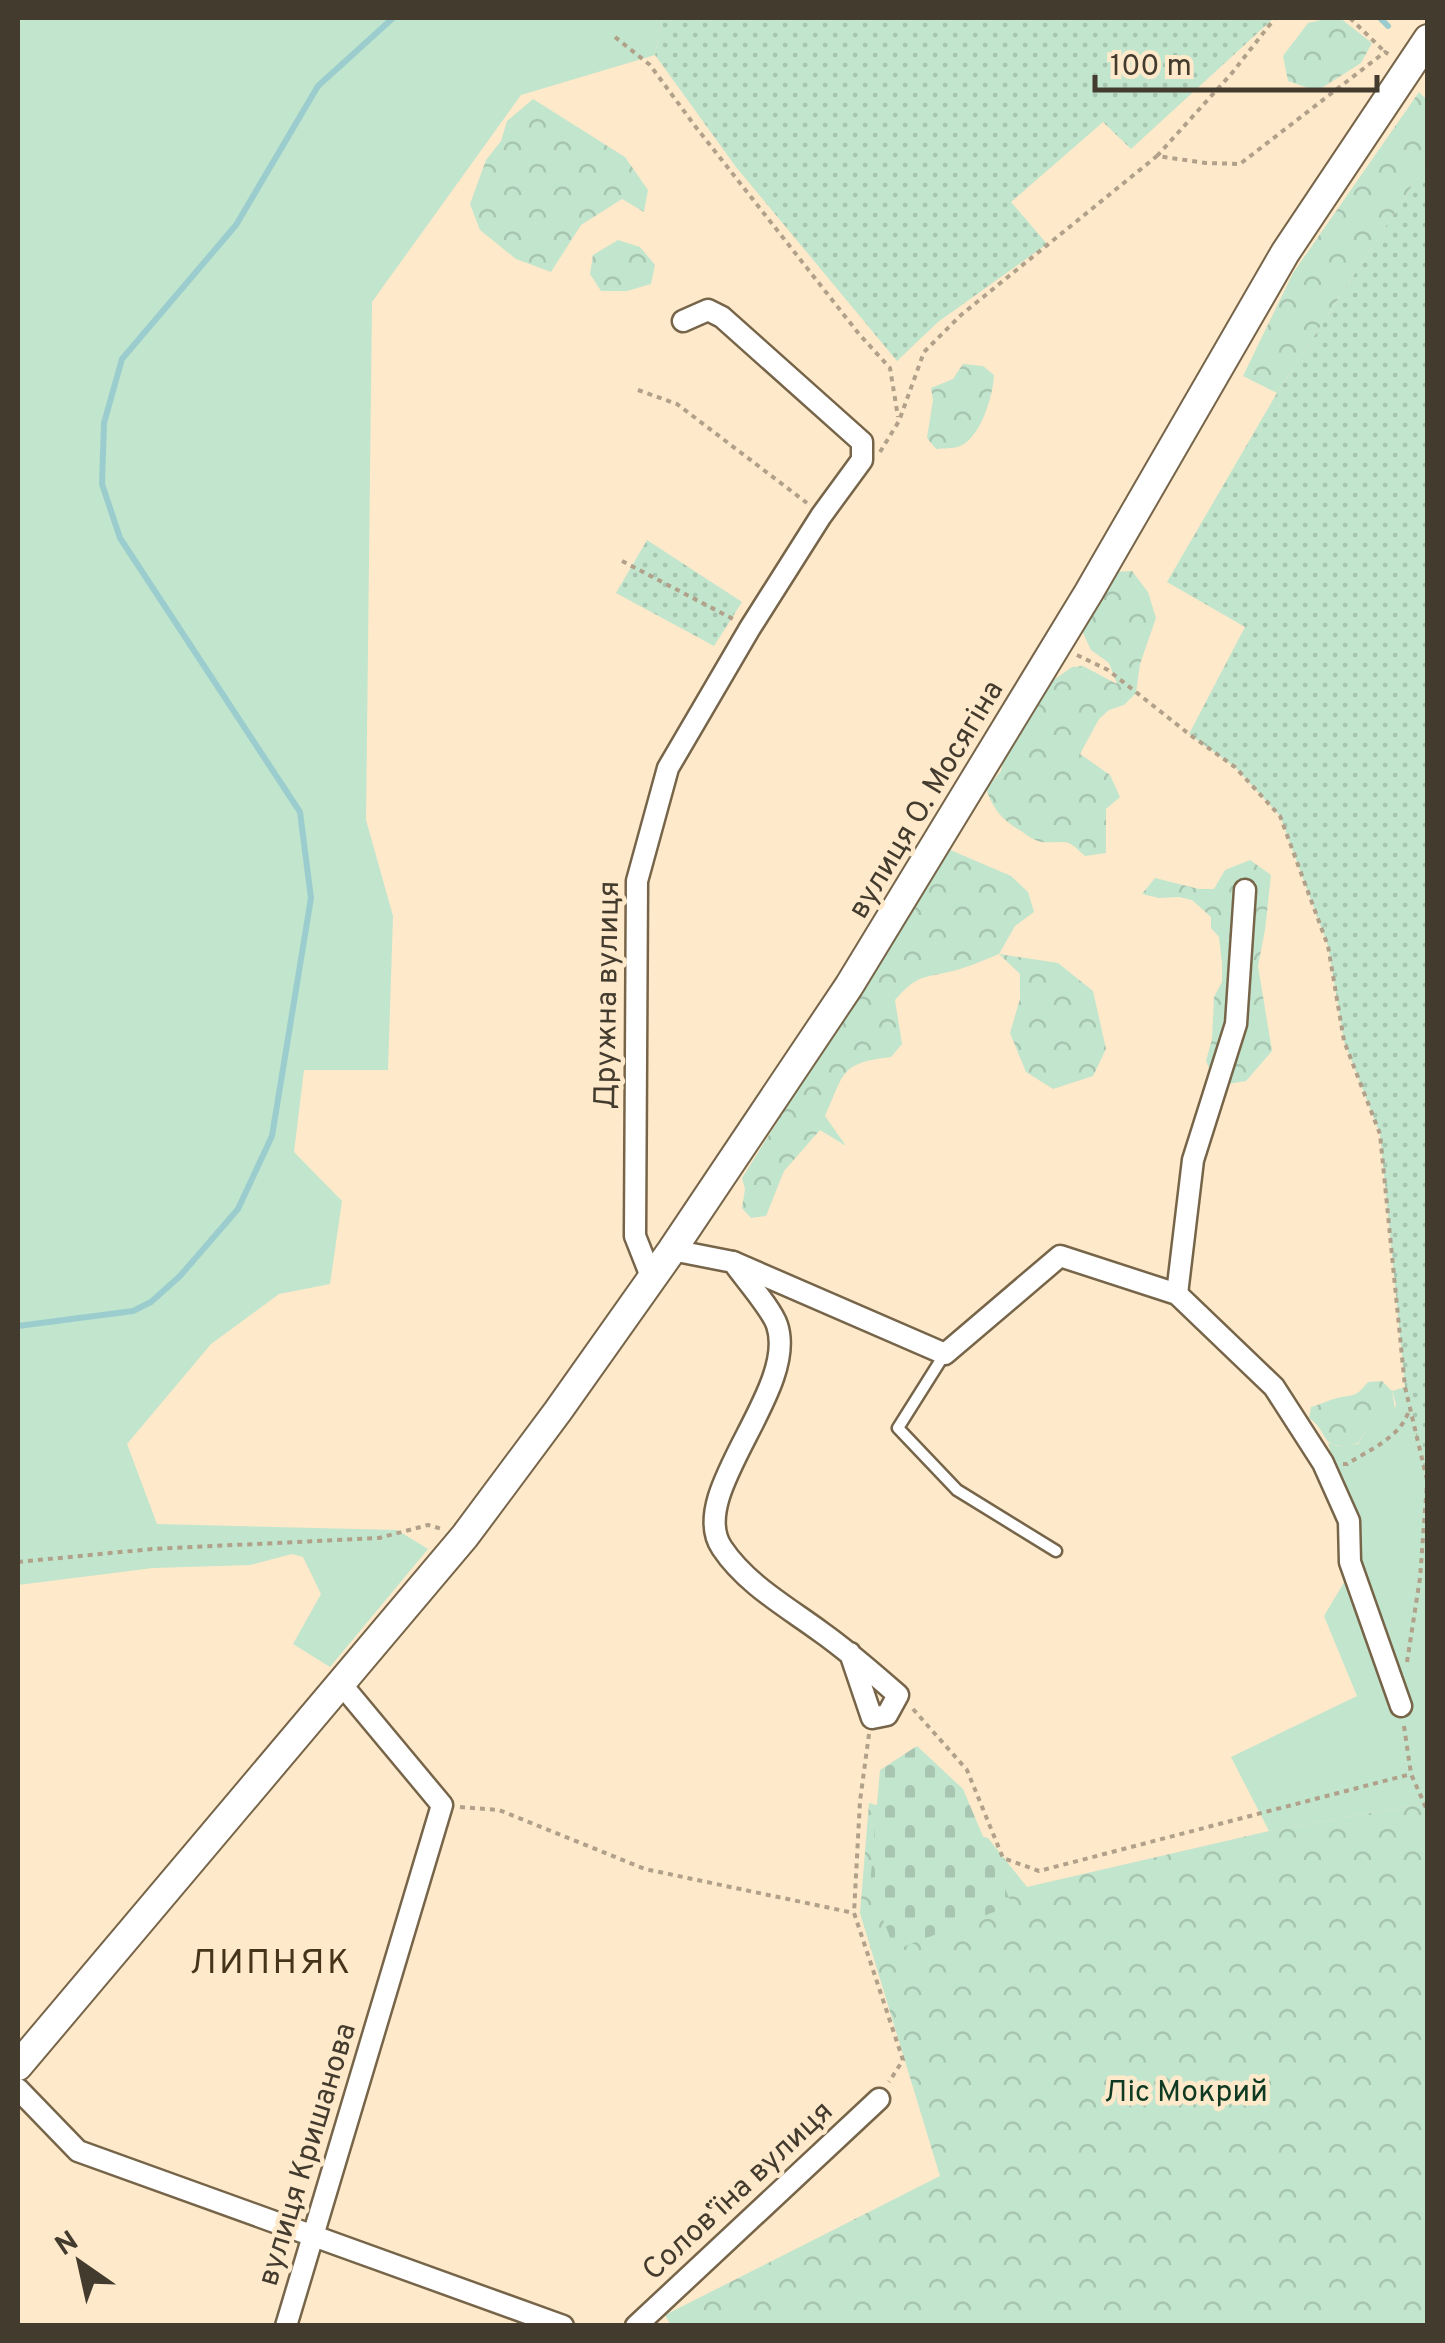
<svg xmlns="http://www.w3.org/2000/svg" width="1445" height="2343" font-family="Overpass,sans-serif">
<defs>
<pattern id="forest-crowns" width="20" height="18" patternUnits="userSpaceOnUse" patternTransform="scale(2.5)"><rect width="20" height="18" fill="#c1e5cd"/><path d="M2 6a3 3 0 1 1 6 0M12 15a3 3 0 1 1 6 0" fill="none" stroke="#a7c5b0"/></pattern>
<pattern id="cemetery-stones" width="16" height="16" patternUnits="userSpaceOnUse" patternTransform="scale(2.5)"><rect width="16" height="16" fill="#c1e5cd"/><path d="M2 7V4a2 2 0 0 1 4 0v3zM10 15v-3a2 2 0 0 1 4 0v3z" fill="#a7c5b0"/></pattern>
<pattern id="garden-dots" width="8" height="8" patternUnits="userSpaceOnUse" patternTransform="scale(2.5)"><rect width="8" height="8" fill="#c1e5cd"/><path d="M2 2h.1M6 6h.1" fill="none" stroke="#a7c5b0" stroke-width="1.8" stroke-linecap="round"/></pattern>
</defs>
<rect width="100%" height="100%" fill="#fee9ca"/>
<g fill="#c1e5cd">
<path d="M18 18H662L655 55 521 95 372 302 366 820 393 916 388 1070H304L294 1152 342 1201 330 1284 279 1294 211 1344 127 1444 157 1524 397 1530 428 1549 330 1667 293 1644 321 1594 303 1557 292 1554 250 1565 153 1568 18 1585Z"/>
<path d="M1405 1387 1427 1484V1803L1269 1831 1231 1757 1357 1696 1324 1616 1362 1552 1328 1443 1337 1446 1358 1444 1373 1419 1392 1421 1396 1404 1392 1391Z"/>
</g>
<g fill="url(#forest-crowns)">
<path d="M1330 18H1340L1372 43 1361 63 1317 91 1288 81 1283 56 1308 23Z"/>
<path d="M1419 92 1427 100V163L1277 393 1243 376 1293 273Z"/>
<path d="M533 99 625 157 648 190 644 212 622 199 581 225 551 272 516 259 480 230 470 204 486 160 501 141 507 121Z"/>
<path d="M618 240 640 247 655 265 651 284 627 291H601L590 274 593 255Z"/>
<path d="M963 364 983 366 994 375C993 396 981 437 960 446 954 449 943 448 936 449L927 438 933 400 931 388 953 379Z"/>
<path d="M1132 571 1148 592 1156 618 1140 664 1136 693 1124 705 1109 710 1099 719 1080 754 1110 775 1120 797 1106 809V853L1085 856C1064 836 1068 844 1042 842 1035 841 1028 836 1021 831 1002 820 994 810 986 789L1001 771 1006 748 1029 718 1052 681 1072 667 1083 666 1117 684 1109 663 1091 650 1083 633 1085 615 1111 572Z"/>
<path d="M948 849 1011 876 1028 892 1034 912 1015 926 999 954 1058 963 1093 991 1106 1049 1093 1076 1053 1089 1026 1072 1010 1033 1020 999V974L999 954C986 959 973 965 960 969 927 979 920 971 895 1000L902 1044 891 1057C839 1063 845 1073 825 1116L846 1146 820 1130 784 1171 766 1216 751 1218 742 1208 745 1189 742 1178Z"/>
<path d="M1250 860 1271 875 1265 930 1258 966 1272 1051 1246 1081 1217 1086 1206 1061 1212 1039 1214 997 1222 982V963L1219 937 1211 928V917L1192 900 1179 897 1159 898 1142 894 1155 878 1199 889H1214L1225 870Z"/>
<path d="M1382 1381 1392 1391 1396 1416 1391 1421 1373 1420 1358 1443C1318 1453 1331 1433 1309 1418L1311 1407C1320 1405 1328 1400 1337 1398 1355 1394 1355 1398 1368 1382Z"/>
<path d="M869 1803 988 1838 1027 1887 1269 1831 1427 1803V2325L671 2326 665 2315 940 2176 860 1913Z"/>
</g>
<path fill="url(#cemetery-stones)" d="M917 1746 963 1789 1012 1905 895 1950 870 1886 880 1770Z"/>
<g fill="url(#garden-dots)">
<path d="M662 18H1274L1131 149 1103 122 1011 202 1047 244 938 322 897 361 736 167 655 55Z"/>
<path d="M1427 163V1484L1405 1387 1380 1134 1344 1041 1328 946 1280 816 1235 767 1189 734 1245 627 1167 582 1277 393Z"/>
<path d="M647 540 742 602 714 646 616 593Z"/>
</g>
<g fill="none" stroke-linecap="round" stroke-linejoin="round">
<g stroke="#9ccdce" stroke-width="6">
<path d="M1380 18 1388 26"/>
<path d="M18 1326 133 1311 151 1302 180 1276 238 1209 272 1136 311 898 300 812 120 538 102 484 104 423 122 359 236 225 318 86 393 18"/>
</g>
<defs>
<path id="lane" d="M944 1355 898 1428 957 1490 1056 1551"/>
<g id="street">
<path d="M672 1250 733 1262C745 1279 771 1308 777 1325 799 1390 685 1494 722 1548 746 1584 787 1607 821 1632 848 1651 873 1673 898 1695L887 1715 872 1718 850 1653"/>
<path d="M733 1262 945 1354 1060 1256 1177 1294 1274 1387 1323 1463 1349 1521 1350 1562 1401 1706"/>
<path d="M652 1279 635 1236 637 881 668 768 750 628 821 516 862 460V442L722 317 708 310 683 321"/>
<path d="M1177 1294 1193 1160 1236 1024 1245 890"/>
<path d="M18 2089 78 2151 563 2326"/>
<path d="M286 2326 442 1805 342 1685"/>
<path d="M636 2326 879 2099"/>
</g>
<path id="secondary" d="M18 2066 465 1536 558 1411 672 1250 849 986 1089 592 1285 253 1428 39"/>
</defs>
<use href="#lane" stroke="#77654a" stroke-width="15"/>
<use href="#street" stroke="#77654a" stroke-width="25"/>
<use href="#secondary" stroke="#77654a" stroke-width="32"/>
<g stroke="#b1a18a" stroke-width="4" stroke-dasharray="5 5" stroke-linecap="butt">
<path d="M1350 18 1385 52"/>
<path d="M615 37 650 65 695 126 859 334 890 368 898 417"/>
<path d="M1157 156 1232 73 1275 18"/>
<path d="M638 390 677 404 807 503"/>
<path d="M880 452 899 421 924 352 961 315 1157 156 1206 163 1240 164 1385 52 1392 56"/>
<path d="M622 561 733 619"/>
<path d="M1077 655 1108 670 1189 734 1235 767 1280 816 1328 946 1344 1041 1380 1134 1405 1387 1428 1484"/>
<path d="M1343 1464H1347C1369 1450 1399 1438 1408 1413"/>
<path d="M18 1562 152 1549 379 1538 428 1525 442 1529"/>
<path d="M1407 1662 1420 1578 1427 1484"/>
<path d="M913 1709 967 1770 1003 1858 1039 1871 1411 1774"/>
<path d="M1404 1726 1411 1774 1428 1812"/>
<path d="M869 1734 860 1801 854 1913 903 2060 889 2082"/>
<path d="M460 1807 499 1810 645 1869 854 1913"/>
</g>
<use href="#lane" stroke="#fff" stroke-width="10"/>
<use href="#street" stroke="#fff" stroke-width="20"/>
<use href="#secondary" stroke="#fff" stroke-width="28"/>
</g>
<g text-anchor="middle" stroke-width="9" stroke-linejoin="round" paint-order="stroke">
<g font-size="30" fill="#433b2e" stroke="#fee9ca">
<text transform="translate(925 799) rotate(-59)" y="10">вулиця О. Мосягіна</text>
<text transform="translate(606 995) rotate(-89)" y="10">Дружна вулиця</text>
<text transform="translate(306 2154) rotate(-73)" y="10">вулиця Кришанова</text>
<text transform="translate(737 2190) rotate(-43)" y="10">Соловʼїна вулиця</text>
</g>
<g font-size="30" fill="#0e3a23" stroke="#fee9ca">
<text x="1186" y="2101">Ліс Мокрий</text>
</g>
<g font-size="35" letter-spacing="2.5" fill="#45341a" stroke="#fee9ca">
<text x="271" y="1973">ЛИПНЯК</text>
</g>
</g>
<rect width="1445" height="2343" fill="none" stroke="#433b2e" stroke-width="40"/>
<g transform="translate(80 2263) rotate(326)" stroke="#fee9ca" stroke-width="8" paint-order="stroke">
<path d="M0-8L18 38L0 25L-18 38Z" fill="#433b2e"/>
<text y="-15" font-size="28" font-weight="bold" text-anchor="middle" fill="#433b2e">N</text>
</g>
<path d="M1095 75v15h282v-15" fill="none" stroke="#433b2e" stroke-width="5"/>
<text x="1110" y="75" font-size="30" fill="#433b2e" stroke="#fee9ca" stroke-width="8" paint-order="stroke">100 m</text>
</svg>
